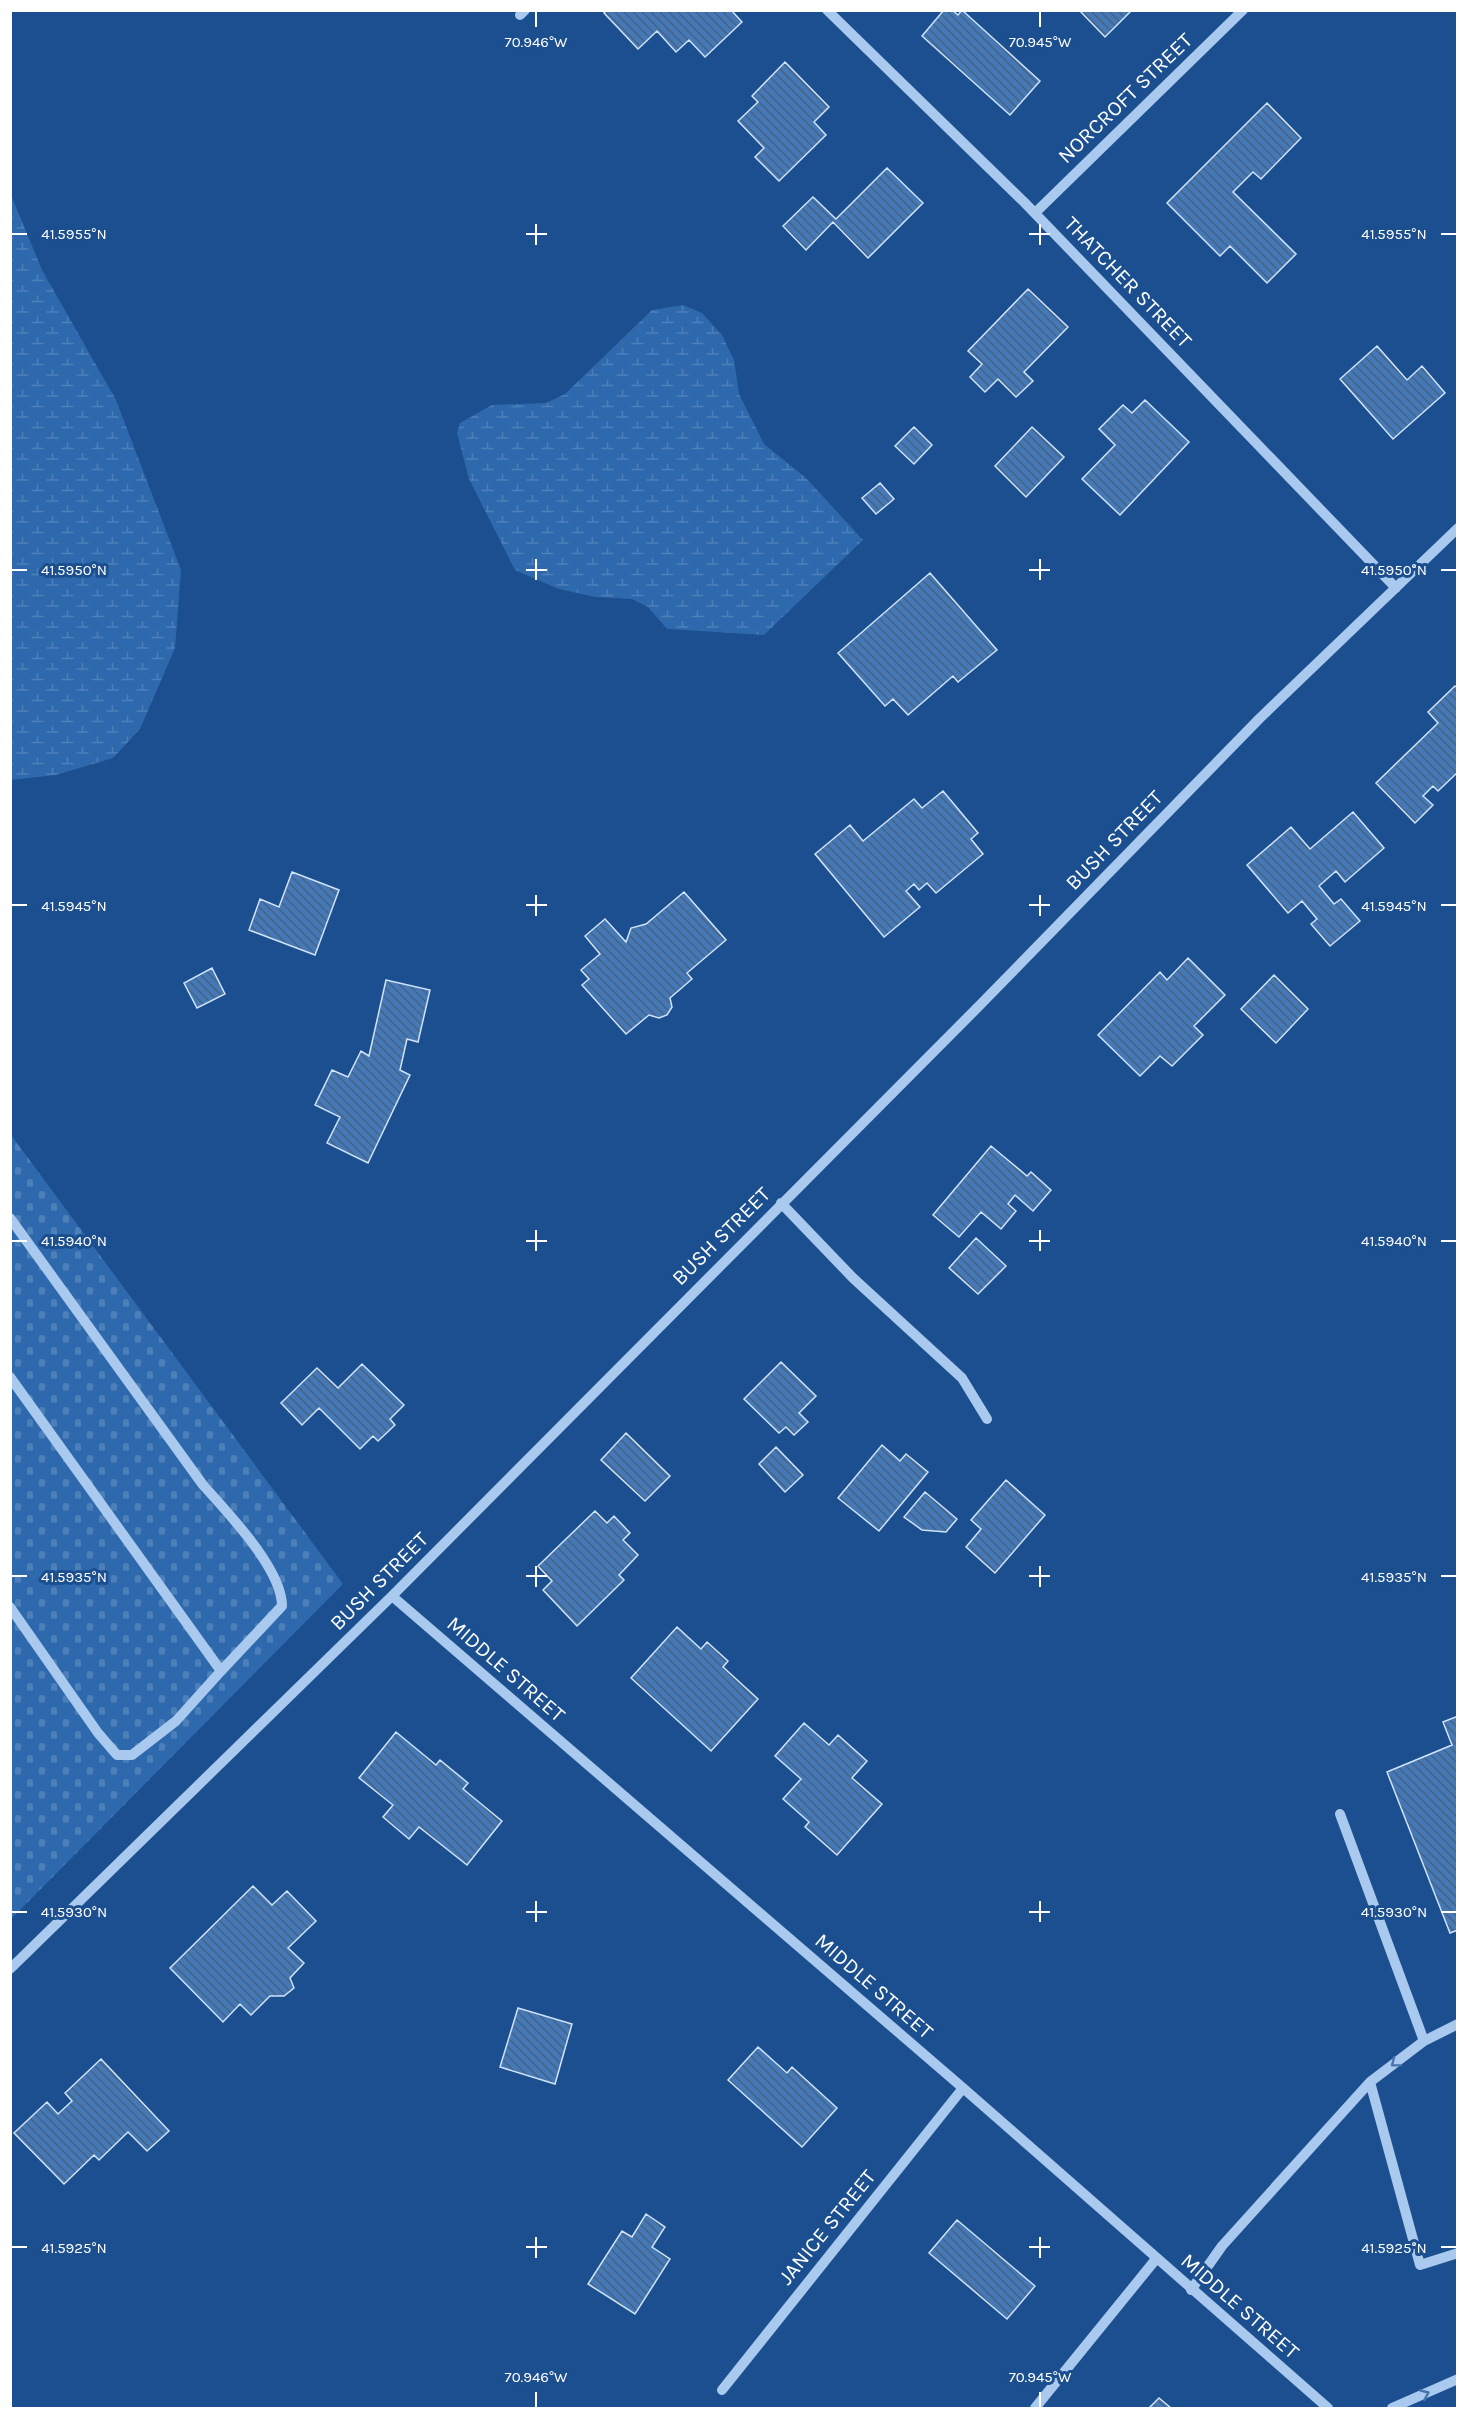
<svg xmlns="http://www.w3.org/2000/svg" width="1468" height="2419" font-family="Karla,sans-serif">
	<defs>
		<pattern id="wetland-marsh" width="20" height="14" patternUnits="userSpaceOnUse" patternTransform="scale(1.5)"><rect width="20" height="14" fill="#2e69ad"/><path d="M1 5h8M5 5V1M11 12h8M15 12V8" fill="none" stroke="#4d80b9"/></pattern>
		<pattern id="cemetery-stones" width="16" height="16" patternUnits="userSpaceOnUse" patternTransform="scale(1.5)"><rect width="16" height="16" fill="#2e69ad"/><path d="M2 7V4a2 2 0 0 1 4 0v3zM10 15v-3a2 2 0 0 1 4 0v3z" fill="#4d80b9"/></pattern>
		<pattern id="building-back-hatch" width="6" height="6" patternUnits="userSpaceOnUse" patternTransform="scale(1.5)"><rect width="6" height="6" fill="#4478b7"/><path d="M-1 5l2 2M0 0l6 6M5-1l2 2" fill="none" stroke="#486282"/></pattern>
	</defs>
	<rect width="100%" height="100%" fill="#1b4f8f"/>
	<path fill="url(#wetland-marsh)" d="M11,195L42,270L116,400L181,570L175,648L140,729L113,758L56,775L11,780Z
		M683,305L702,313L722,335L734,360L739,394L764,444L806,478L863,540L764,635L667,629L648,607L632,599L595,597L559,589L515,570L469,479L457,433L460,423L492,405L546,403L565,394L652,310Z"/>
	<path fill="url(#cemetery-stones)" d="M11,1135L343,1584L11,1919Z"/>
	<path fill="url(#building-back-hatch)" stroke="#cfe3fa" stroke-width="1.5" d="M607,10H731L742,22L705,57L689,40L676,52L657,31L638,49L604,13Z
		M944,10H952L958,15L962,10L1040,81L1010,115L922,36Z
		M1079,10H1132L1105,37Z
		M785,62L829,107L814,122L826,135L779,181L755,157L764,148L738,121L758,102L752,96Z
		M1267,103L1301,138L1261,179L1253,172L1233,192L1296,254L1267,283L1230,246L1220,256L1167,203Z
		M887,168L923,203L868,258L833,222L806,250L783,226L813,197L836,219Z
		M1028,289L1068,327L1024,372L1033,381L1016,397L998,379L985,392L970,377L982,364L968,351Z
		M1377,346L1407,380L1422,366L1445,393L1393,439L1340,379Z
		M1145,400L1189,442L1120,515L1082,479L1115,445L1099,429L1123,405L1132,413Z
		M914,427L932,445L914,464L895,446Z
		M1032,427L1064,457L1026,497L995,466Z
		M880,483L894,499L876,514L862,498Z
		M930,573L997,650L958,682L953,676L908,715L893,699L885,706L838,653Z
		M1455,686L1458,688V772L1438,791L1433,786L1423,796L1433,805L1415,823L1376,783L1438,723L1428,712Z
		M943,791L978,833L971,839L983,854L936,893L927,883L919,890L914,884L906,891L920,907L884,937L815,854L850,825L863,841L914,799L922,808Z
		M1353,812L1384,848L1345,882L1336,871L1319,886L1334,904L1341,899L1360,921L1330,946L1311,924L1317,919L1302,901L1288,913L1247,865L1291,827L1310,849Z
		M292,872L339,890L315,955L249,930L260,899L279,907Z
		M684,892L726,940L687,973L692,979L670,998L672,1007L667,1015L659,1018L649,1015L626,1034L582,985L589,979L581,970L600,954L585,936L605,919L626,942L631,928L646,924Z
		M1188,958L1225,995L1194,1026L1203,1035L1172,1066L1160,1056L1140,1076L1098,1035L1160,972L1167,980Z
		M212,968L225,994L197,1008L184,983Z
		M1274,975L1308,1009L1276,1043L1241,1009Z
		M386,980L430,990L418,1042L407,1039L400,1070L410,1075L368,1163L327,1143L340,1117L315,1105L332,1070L348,1077L361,1051L369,1056Z
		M991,1146L1027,1176L1031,1172L1051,1190L1033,1211L1015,1195L1008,1204L1016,1211L1001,1229L981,1212L959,1237L933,1215Z
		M976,1238L1006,1266L978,1294L949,1268Z
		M781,1362L816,1396L799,1413L808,1422L794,1435L786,1427L779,1433L744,1399Z
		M362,1364L404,1405L390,1419L395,1425L378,1441L373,1436L360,1449L319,1408L302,1425L281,1403L317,1368L338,1388Z
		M626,1433L670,1476L645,1501L601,1460Z
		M882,1445L900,1461L906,1454L928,1472L879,1531L838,1498Z
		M776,1447L803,1475L785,1492L759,1464Z
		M1006,1480L1045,1515L995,1573L966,1547L981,1529L971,1520Z
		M925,1492L957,1519L946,1532L922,1530L904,1517Z
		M595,1511L607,1523L614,1516L630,1533L623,1540L638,1555L619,1575L624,1580L577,1626L543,1590L552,1581L538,1566Z
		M677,1627L701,1649L707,1642L728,1661L723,1667L758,1699L711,1751L631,1678Z
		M1458,1716V1930L1450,1933L1387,1772L1452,1745L1443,1722Z
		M804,1723L829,1745L838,1735L867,1761L852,1778L882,1804L837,1855L805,1827L809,1822L783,1799L801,1779L775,1756Z
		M396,1732L436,1765L440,1760L468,1783L463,1789L502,1821L467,1865L419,1827L409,1839L383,1817L393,1805L359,1778Z
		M253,1886L272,1905L287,1891L316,1921L288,1948L304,1963L290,1978L294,1988L284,1996H270L251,2015L240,2004L223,2022L170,1968Z
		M518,2008L572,2024L555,2084L500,2067Z
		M758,2047L787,2073L792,2067L837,2108L802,2147L728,2080Z
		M101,2059L169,2131L147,2151L128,2132L99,2160L94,2155L64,2184L14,2133L47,2102L58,2114L72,2101L65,2093Z
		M646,2214L665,2227L652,2247L670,2259L635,2314L588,2284L622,2231L632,2237Z
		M957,2220L1035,2286L1007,2319L929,2253Z
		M1159,2398L1171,2408H1149Z"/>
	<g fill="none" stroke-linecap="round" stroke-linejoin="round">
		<path stroke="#a9c9ee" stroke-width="10" d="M827,10L1024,202L1396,588
			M520,15L525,10
			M1035,213L1243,10
			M781,1203L853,1278L962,1378L987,1419
			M10,1218L203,1485C228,1513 282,1569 282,1606L221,1671
			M10,1377L221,1671L176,1721L132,1755H117L98,1733L10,1607
			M392,1596L963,2088L1328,2408
			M1340,1814L1424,2041
			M10,1969L392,1596L980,1005L1260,718L1458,528
			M1370,2082L1420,2265L1458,2253
			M1191,2290L1222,2246L1370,2082L1424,2041L1458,2024
			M722,2390L963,2088
			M1035,2408L1156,2259
			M1392,2408L1458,2379"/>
	</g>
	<defs><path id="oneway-chevron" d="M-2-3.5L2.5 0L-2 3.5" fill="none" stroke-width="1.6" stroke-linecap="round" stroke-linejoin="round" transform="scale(1.5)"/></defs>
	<g stroke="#4674ac">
		<use href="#oneway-chevron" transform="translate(1395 2063) rotate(143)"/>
		<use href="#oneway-chevron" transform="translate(1425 2394) rotate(-24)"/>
	</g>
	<path fill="none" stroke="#fff" stroke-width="2" d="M536,12V27M1040,12V27M536,224V245M1040,224V245M12,234H27M526,234H547M1029,234H1050M1441,234H1456M536,559V580M1040,559V580M12,570H27M526,570H547M1029,570H1050M1441,570H1456M536,895V916M1040,895V916M12,905H27M526,905H547M1029,905H1050M1441,905H1456M536,1230V1251M1040,1230V1251M12,1241H27M526,1241H547M1029,1241H1050M1441,1241H1456M536,1566V1587M1040,1566V1587M12,1576H27M526,1576H547M1029,1576H1050M1441,1576H1456M536,1901V1922M1040,1901V1922M12,1912H27M526,1912H547M1029,1912H1050M1441,1912H1456M536,2237V2258M1040,2237V2258M12,2247H27M526,2247H547M1029,2247H1050M1441,2247H1456M536,2392V2407M1040,2392V2407"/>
	<g text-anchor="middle" stroke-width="6" stroke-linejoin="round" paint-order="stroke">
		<g font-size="21" fill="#fff" stroke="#1b4f8f">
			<text transform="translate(1125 98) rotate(-44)" y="7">NORCROFT STREET</text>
			<text transform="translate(1128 282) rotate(46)" y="7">THATCHER STREET</text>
			<text transform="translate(1114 840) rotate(-46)" y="7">BUSH STREET</text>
			<text transform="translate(721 1236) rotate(-45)" y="7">BUSH STREET</text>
			<text transform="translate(379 1581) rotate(-45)" y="7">BUSH STREET</text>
			<text transform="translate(506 1669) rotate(41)" y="7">MIDDLE STREET</text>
			<text transform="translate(874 1986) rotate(41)" y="7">MIDDLE STREET</text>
			<text transform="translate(827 2227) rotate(-51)" y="7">JANICE STREET</text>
			<text transform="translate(1240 2306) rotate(41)" y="7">MIDDLE STREET</text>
		</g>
	</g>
	<g font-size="15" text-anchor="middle" fill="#fff" stroke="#1b4f8f" stroke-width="6" stroke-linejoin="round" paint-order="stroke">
		<text x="536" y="47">70.946°W</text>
		<text x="1040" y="47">70.945°W</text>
		<text x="74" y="239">41.5955°N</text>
		<text x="1394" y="239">41.5955°N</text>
		<text x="74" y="575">41.5950°N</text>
		<text x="1394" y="575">41.5950°N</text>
		<text x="74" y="911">41.5945°N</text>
		<text x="1394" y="911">41.5945°N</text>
		<text x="74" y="1246">41.5940°N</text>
		<text x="1394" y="1246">41.5940°N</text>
		<text x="74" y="1582">41.5935°N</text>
		<text x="1394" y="1582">41.5935°N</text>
		<text x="74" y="1917">41.5930°N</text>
		<text x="1394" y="1917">41.5930°N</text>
		<text x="74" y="2253">41.5925°N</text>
		<text x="1394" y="2253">41.5925°N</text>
		<text x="536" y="2382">70.946°W</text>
		<text x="1040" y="2382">70.945°W</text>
	</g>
	<rect width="1468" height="2419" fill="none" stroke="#ffffff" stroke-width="24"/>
</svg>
